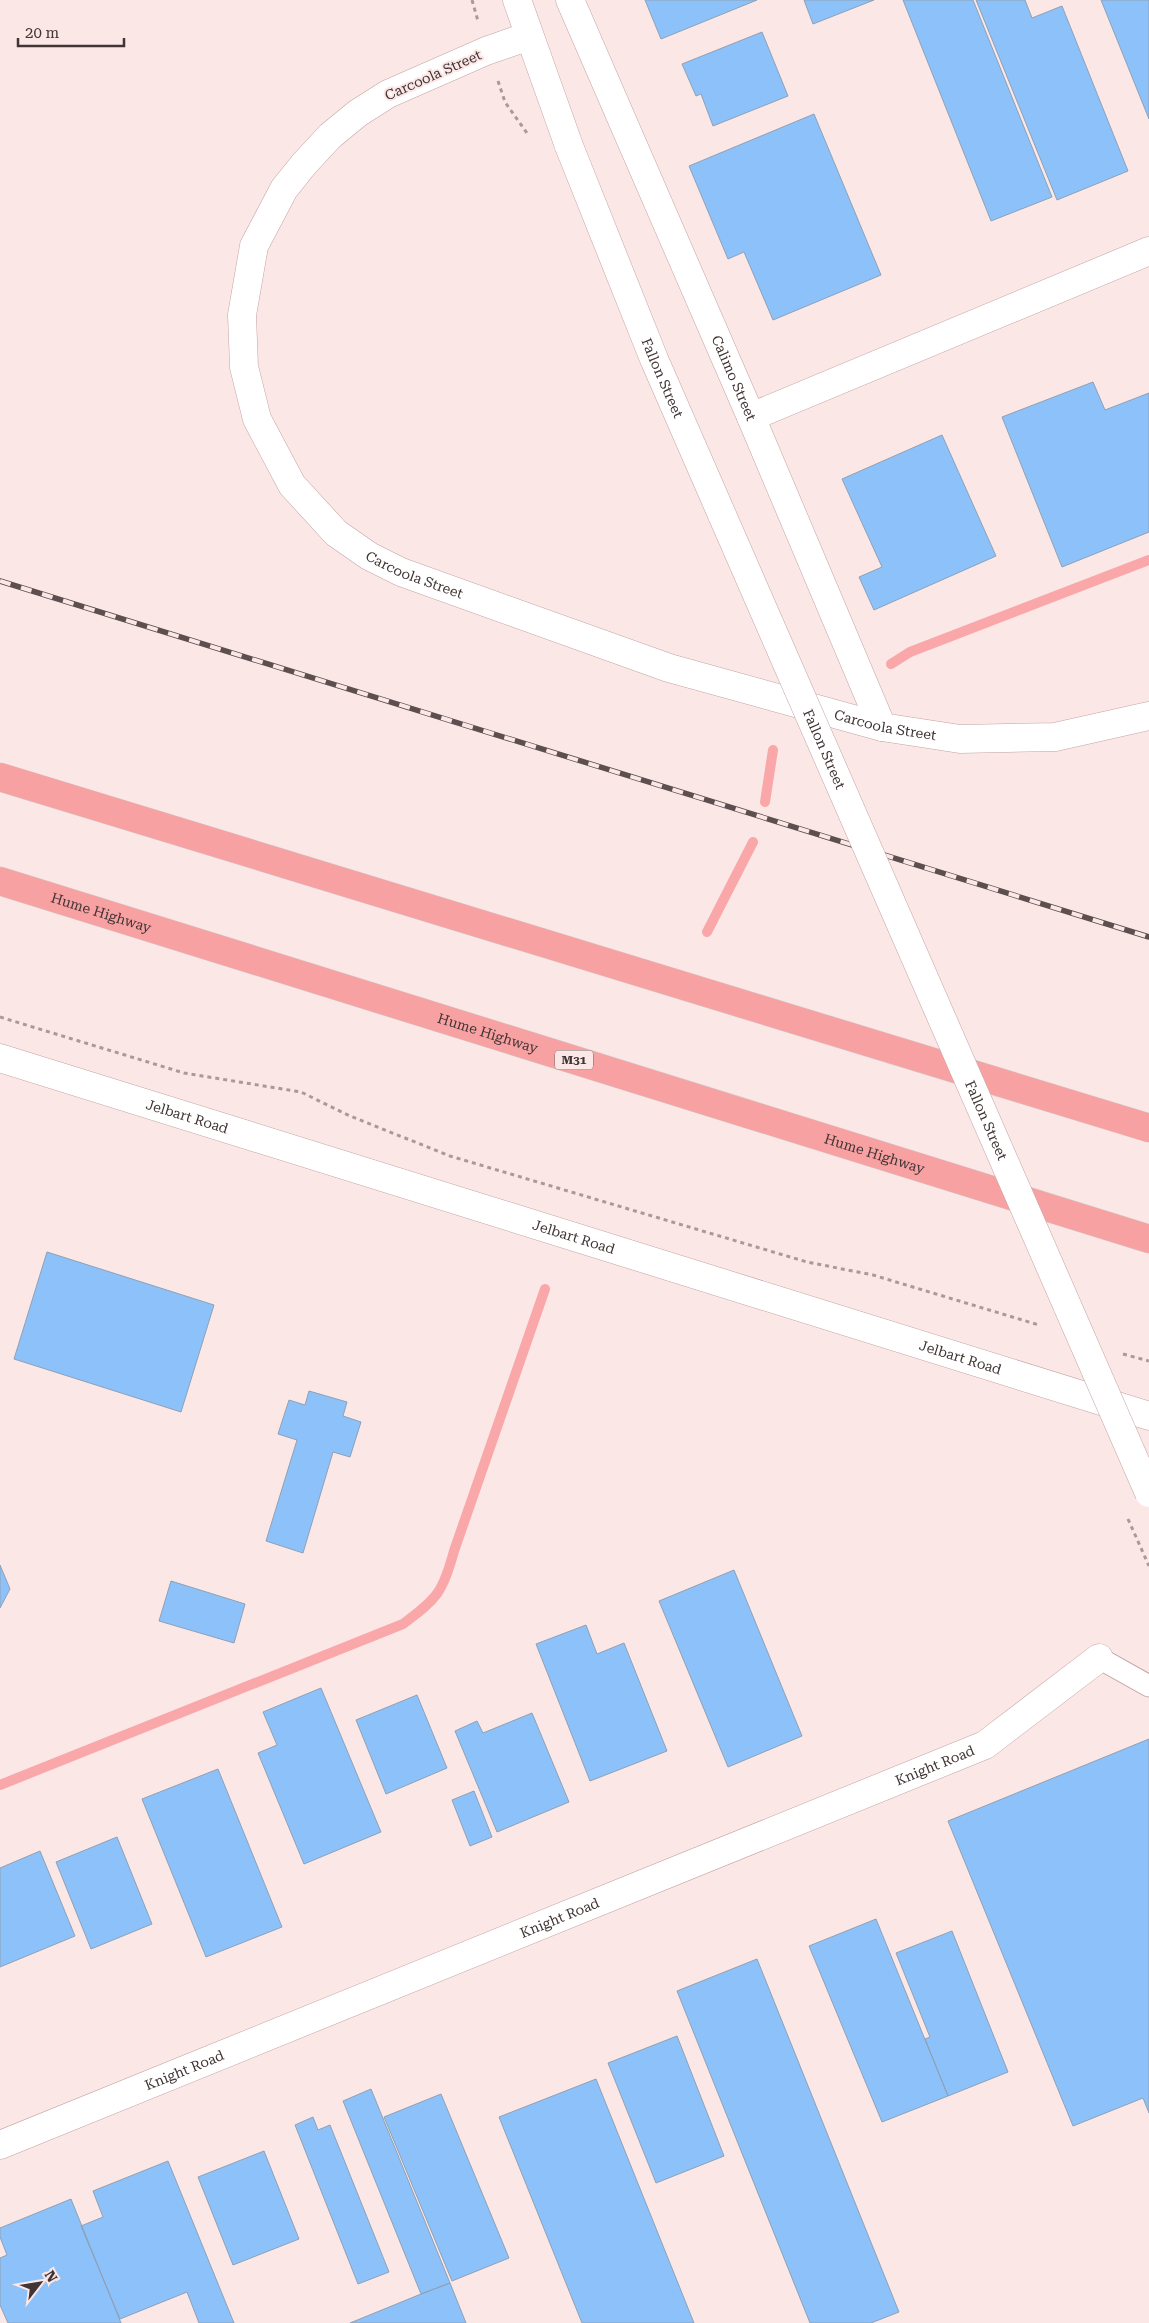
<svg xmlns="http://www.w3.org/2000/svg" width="1149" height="2323" font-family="'Roboto Serif',serif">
	<rect width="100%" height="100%" fill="#fce7e7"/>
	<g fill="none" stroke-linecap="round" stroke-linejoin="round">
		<path stroke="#f9a7a8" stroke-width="10" d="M891,664L910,652L1149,560
			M765,802L773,750
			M707,932L753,842
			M0,1785L403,1624C437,1599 443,1592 454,1551L545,1289"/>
	</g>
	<path fill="#8dc1f9" stroke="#8da1b6" d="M645,0H757L661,39Z
		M804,0H874L813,24Z
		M903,0H973L1052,197L991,221Z
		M976,0H1025L1032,18L1062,6L1128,171L1057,200Z
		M1101,0H1149V119Z
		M762,32L788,96L713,126L701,94L696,96L682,64Z
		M814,114L881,275L773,320L744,252L728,259L689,166Z
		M1093,382L1105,410L1149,393V532L1062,567L1002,417Z
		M942,435L996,556L874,610L859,577L882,567L842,479Z
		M47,1252L214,1305L181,1412L14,1359Z
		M309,1391L347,1402L343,1416L361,1422L350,1457L333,1452L303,1553L266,1541L297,1440L278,1434L289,1400L305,1405Z
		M0,1565L10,1589L0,1608Z
		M734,1570L802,1736L728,1767L659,1601Z
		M171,1581L245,1604L234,1643L159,1621Z
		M586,1625L597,1654L624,1643L667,1751L590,1781L536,1644Z
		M321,1688L381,1832L304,1864L258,1753L277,1745L263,1712Z
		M417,1695L447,1768L386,1794L356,1720Z
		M532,1713L569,1802L497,1832L455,1731L477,1721L483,1733Z
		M1149,1739V2113L1143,2098L1073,2126L948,1821Z
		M218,1769L282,1927L206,1957L142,1799Z
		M474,1791L492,1837L470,1846L452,1800Z
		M117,1837L152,1924L91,1949L56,1862Z
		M40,1851L75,1936L0,1967V1868Z
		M876,1919L948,2096L882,2122L809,1946Z
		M952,1931L1008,2072L948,2096L925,2039L930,2037L896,1953Z
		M757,1959L899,2312L871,2323H810L677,1991Z
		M677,2036L724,2156L656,2183L608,2063Z
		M596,2079L694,2323H582L499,2117Z
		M371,2089L450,2283L421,2294L343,2101Z
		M441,2094L509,2258L452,2281L384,2117Z
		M313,2117L318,2130L330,2125L389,2272L358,2284L295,2125Z
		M264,2151L299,2239L233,2265L198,2177Z
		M168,2161L234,2323H199L187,2292L120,2319L81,2226L103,2217L93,2191Z
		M71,2199L121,2323H8L0,2305V2258L7,2255L0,2237V2228Z
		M450,2283L466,2323H350L421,2294Z"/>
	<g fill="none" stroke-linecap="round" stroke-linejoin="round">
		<defs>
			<path id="lane" d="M1099,1658L1149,1686"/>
			<g id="street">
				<path id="s1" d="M0,2145L985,1745L1099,1658"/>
			</g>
			<g id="secondary">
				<path d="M517,0L569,146"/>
				<path id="s2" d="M570,0L751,417L882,727"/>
				<path id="s3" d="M529,36L486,51L388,94L358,113L330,136L304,164L284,189L254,246L242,315L244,367L257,419L292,485L336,533L369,556L401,572L669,668L882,727L960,739L1055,737L1149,716"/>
				<path d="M751,417L1149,251"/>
				<path id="s4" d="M0,1058L1149,1416"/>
			</g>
			<g id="highway">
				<path d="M0,777L1149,1128"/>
				<path id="s5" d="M0,881L1149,1239"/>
			</g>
		</defs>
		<use href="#lane" stroke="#c4a3a3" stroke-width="23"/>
		<use href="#street" stroke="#c4a3a3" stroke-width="29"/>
		<use href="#secondary" stroke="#c4a3a3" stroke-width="29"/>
		<use href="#highway" stroke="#d1cece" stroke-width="29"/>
		<path stroke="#ab9999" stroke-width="3" stroke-dasharray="4 4" stroke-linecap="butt" d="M472,0L478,21
			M498,81L505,102L529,136
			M0,1017L184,1073L301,1092L350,1116L450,1156L807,1262L873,1275L1039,1325
			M1123,1354L1149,1361
			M1128,1519L1149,1566"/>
		<use href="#lane" stroke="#fff" stroke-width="21"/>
		<use href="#street" stroke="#fff" stroke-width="28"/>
		<use href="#secondary" stroke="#fff" stroke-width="28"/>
		<use href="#highway" stroke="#f8a1a2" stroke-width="28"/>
		<defs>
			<path id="rail" d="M0,581L1149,937"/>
		</defs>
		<use href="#rail" stroke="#5d4f4f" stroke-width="5.5"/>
		<use href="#rail" stroke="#fce7e7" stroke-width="4" stroke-dasharray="11" stroke-linecap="butt"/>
		<defs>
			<g id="secondary-bridge">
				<path id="s6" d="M569,146L654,359L1149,1493"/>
			</g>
		</defs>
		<use href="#secondary-bridge" stroke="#c4a3a3" stroke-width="29" stroke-linecap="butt"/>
		<use href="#secondary-bridge" stroke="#fff" stroke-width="28"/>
	</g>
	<g text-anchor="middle" stroke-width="4" stroke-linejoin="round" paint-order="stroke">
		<rect fill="#fce7e7" stroke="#796a6a" stroke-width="1" x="555" y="1050.5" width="38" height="19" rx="4"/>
		<g font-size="12" font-weight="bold" fill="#413434">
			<text x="574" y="1064">M31</text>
		</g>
		<g font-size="14" fill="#413434" stroke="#fce7e7">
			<text transform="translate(433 75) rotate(-24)" y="5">Carcoola Street</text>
			<text dy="5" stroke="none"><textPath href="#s2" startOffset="412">Calimo Street</textPath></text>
			<text dy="5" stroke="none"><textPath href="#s6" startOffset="250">Fallon Street</textPath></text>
			<text dy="5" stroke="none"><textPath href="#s3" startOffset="764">Carcoola Street</textPath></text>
			<text dy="5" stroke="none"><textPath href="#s3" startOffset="1259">Carcoola Street</textPath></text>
			<text dy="5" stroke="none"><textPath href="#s6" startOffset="655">Fallon Street</textPath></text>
			<text dy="5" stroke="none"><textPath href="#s5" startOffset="106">Hume Highway</textPath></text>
			<text dy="5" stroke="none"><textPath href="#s5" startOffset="511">Hume Highway</textPath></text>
			<text dy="5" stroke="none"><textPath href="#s4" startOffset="196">Jelbart Road</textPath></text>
			<text dy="5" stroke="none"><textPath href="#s6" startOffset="1060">Fallon Street</textPath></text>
			<text dy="5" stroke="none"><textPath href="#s5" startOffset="916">Hume Highway</textPath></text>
			<text dy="5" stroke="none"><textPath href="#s4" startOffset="601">Jelbart Road</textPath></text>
			<text dy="5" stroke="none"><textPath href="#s4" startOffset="1006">Jelbart Road</textPath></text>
			<text dy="5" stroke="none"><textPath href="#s1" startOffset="1009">Knight Road</textPath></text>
			<text dy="5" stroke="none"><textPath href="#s1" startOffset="604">Knight Road</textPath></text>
			<text dy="5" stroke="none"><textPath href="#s1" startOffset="199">Knight Road</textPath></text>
		</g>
	</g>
	<g transform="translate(40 2283) rotate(59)" stroke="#fce7e7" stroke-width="4" paint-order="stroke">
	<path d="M0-4L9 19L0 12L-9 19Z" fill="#413434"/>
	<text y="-8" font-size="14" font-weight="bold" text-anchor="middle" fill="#413434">N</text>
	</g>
	<path d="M18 38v8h106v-8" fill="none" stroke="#413434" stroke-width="2.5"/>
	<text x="25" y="38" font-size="15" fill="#413434" stroke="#fce7e7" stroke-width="4" paint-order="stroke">20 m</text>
</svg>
